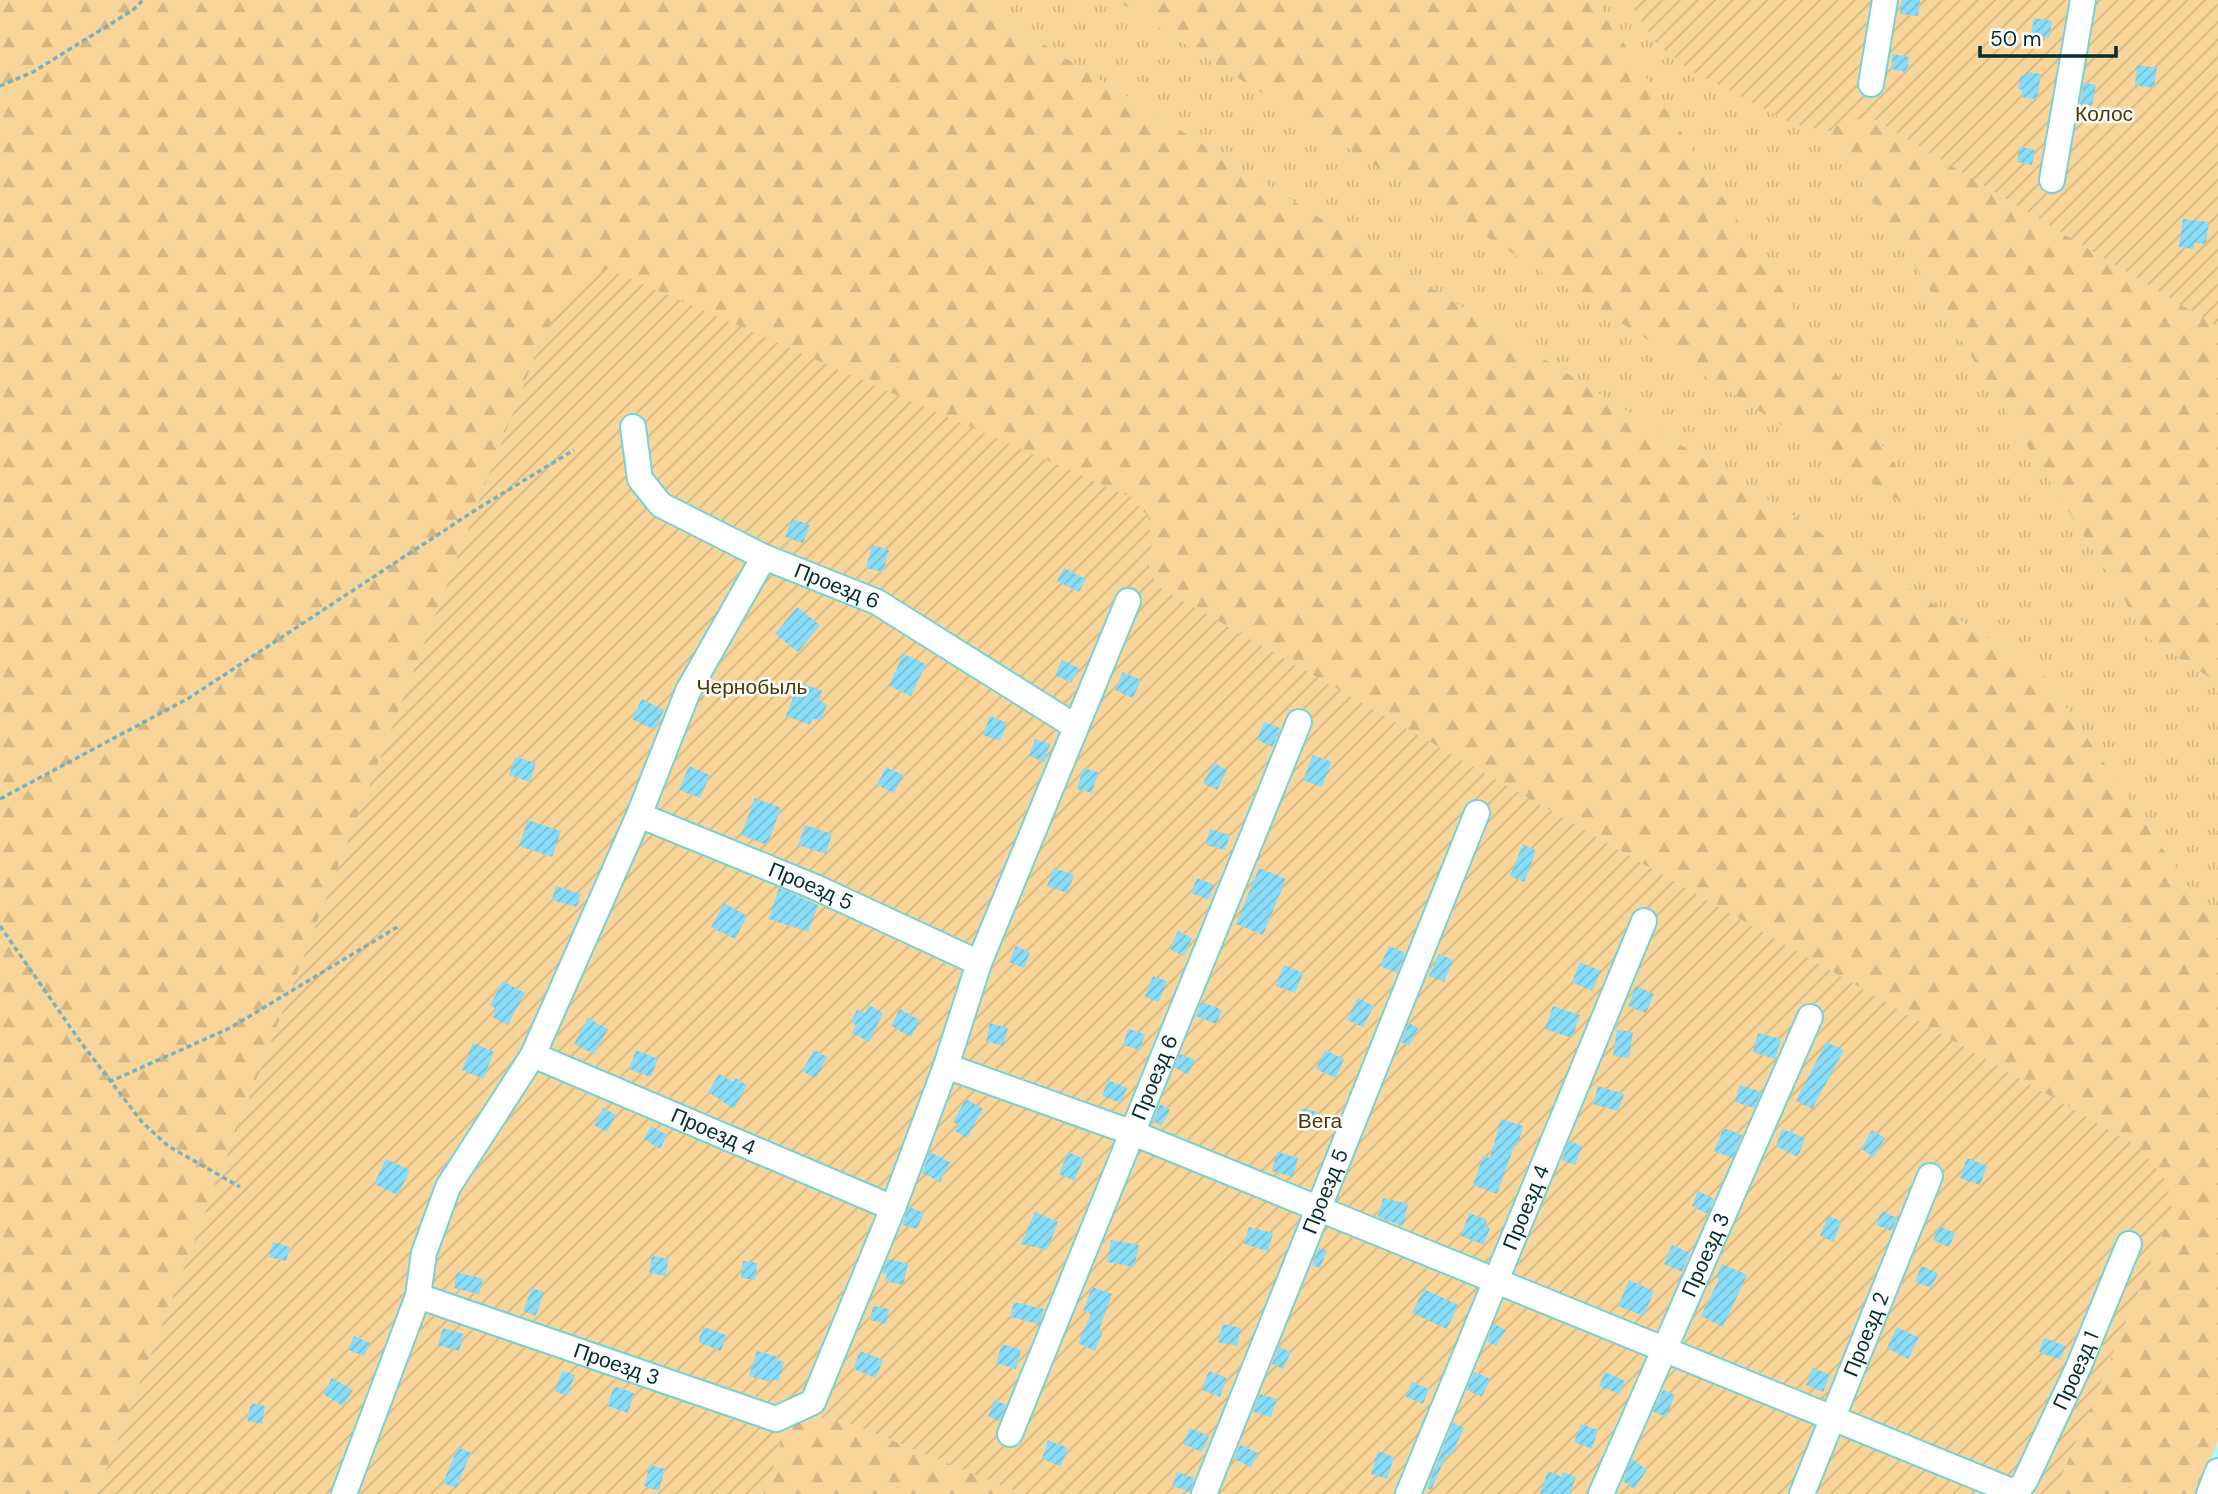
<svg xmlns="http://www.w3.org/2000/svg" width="2218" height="1494" font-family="'DM Sans',sans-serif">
	<defs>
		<pattern id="grass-tufts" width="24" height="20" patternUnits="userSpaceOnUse" patternTransform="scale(1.75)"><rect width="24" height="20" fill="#f9d599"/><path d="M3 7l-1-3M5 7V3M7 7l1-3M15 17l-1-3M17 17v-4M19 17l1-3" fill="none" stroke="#d4b784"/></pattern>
		<pattern id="forest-firs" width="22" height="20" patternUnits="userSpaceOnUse" patternTransform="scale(1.75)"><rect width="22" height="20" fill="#f9d599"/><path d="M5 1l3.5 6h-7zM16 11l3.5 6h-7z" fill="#d4b784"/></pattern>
		<pattern id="garden-furrows" width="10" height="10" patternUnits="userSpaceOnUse" patternTransform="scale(1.75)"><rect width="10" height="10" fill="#f9d599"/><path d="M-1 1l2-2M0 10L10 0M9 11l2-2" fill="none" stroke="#d4b784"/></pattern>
		<pattern id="building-hatch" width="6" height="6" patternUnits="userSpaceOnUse" patternTransform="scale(1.75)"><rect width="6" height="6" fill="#89ddf8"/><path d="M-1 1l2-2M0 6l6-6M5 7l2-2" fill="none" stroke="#75bed5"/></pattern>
	</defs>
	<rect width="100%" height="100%" fill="#aff7fc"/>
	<path fill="url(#grass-tufts)" d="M973,0H1116L1928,518L1596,0H1628L1656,43L1793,124L1830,131L2148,638L2218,683V930L2042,672Z"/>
	<path fill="url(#forest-firs)" d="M0,0H973L2042,672L2218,930V1441L2196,1494H2054L2172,1211L2139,1147L1157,586L1149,566L1152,544L538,348L97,1494H0Z
		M1116,0H1596L1930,520Z
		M1856,118L1876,120L2218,327V683L2148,638L1830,131L1840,122Z
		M804,1417L829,1418L852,1424L1023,1494H765L784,1433Z"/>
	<path fill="url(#garden-furrows)" d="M1628,0H2218V327L1876,120C1857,118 1845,118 1830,131L1793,124L1690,70L1656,43Z
		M608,269L1131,497L1148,516L1152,544L1149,566L1157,586L2139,1147L2167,1182L2172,1211L2054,1494H1023L852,1424L829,1418L805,1417L784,1433L765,1494H97L538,348C561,305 562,290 608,269Z"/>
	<path fill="url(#building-hatch)" d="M1902,0H1920L1918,16L1900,14Z
		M2034,18L2052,21L2049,38L2031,34Z
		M1893,54L1909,57L1907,72L1891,69Z
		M2137,65L2157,68L2154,88L2135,85Z
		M2026,72L2041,74L2037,99L2021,97L2022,90L2018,89L2021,75L2025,76Z
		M2084,83L2096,85L2092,106L2080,104Z
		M2020,147L2035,150L2032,165L2017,162Z
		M2183,219L2209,222L2206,244L2194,243V249L2179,247Z
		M792,519L810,525L803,543L785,537Z
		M872,545L889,550L883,572L866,568Z
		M1064,568L1086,579L1079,592L1057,581Z
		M797,607L820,625L798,652L775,634Z
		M903,654L926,664L911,696L889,686Z
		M1062,660L1079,668L1071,683L1055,675Z
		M1123,672L1141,680L1133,698L1115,690Z
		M799,682L822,691L819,701L827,704L821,720L813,719L809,725L786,716Z
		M642,699L664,710L654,730L632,719Z
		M990,716L1007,723L1000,741L983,735Z
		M1264,722L1280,728L1273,747L1257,740Z
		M1035,739L1050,744L1044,762L1029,756Z
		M1313,755L1332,762L1322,787L1303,780Z
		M515,757L536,763L530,782L509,775Z
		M1214,763L1227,770L1217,790L1203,783Z
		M689,766L710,775L700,798L679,790Z
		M886,767L903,775L894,793L877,785Z
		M1083,768L1098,772L1092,793L1077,789Z
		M755,798L781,808L767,845L741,835Z
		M528,820L561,831L552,857L519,846Z
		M805,825L832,834L826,854L798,845Z
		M1210,829L1230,835L1225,850L1206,845Z
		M1523,844L1536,851L1524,882L1510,876Z
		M1054,868L1074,875L1067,893L1047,886Z
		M1259,868L1286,879L1263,935L1236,924Z
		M1197,878L1214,885L1208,900L1191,893Z
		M556,886L581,894L577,907L552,900Z
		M779,888L818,905L808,932L769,919Z
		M724,903L747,916L735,939L711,927Z
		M1178,931L1192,938L1184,956L1170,949Z
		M1016,946L1030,952L1024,968L1009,962Z
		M1389,946L1405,953L1397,973L1380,966Z
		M1439,954L1453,960L1444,982L1429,976Z
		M1580,962L1601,971L1592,991L1572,982Z
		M1284,965L1303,973L1295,993L1276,986Z
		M1153,976L1167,981L1159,1002L1145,997Z
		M503,981L525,993L508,1025L492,1017L496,1009L490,1005Z
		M1636,986L1654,994L1646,1013L1628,1006Z
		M1358,998L1374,1006L1363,1027L1347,1020Z
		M1202,1002L1222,1010L1216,1024L1196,1016Z
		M869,1005L883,1013L869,1042L852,1033L856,1025L851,1022L857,1010L865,1013Z
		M1553,1006L1580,1015L1572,1038L1545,1029Z
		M900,1009L920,1020L911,1037L891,1026Z
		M588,1018L608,1029L594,1054L574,1044Z
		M990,1023L1008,1028L1003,1046L986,1041Z
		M1409,1023L1418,1028L1409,1046L1401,1042Z
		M1128,1029L1145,1034L1140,1050L1123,1045Z
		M1617,1030L1633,1032L1629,1058L1613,1056Z
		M1758,1033L1781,1039L1775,1059L1753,1052Z
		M1826,1042L1844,1050L1812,1109L1796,1101Z
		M473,1043L494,1052L483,1079L462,1070Z
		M636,1050L658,1059L651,1077L629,1069Z
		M814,1050L827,1057L816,1078L802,1071Z
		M1325,1050L1344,1059L1336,1078L1316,1069Z
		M1180,1054L1195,1060L1188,1074L1175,1068Z
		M719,1074L733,1082L735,1078L747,1085L734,1109L708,1092Z
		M1108,1080L1127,1088L1121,1103L1102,1096Z
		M1740,1085L1761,1092L1754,1108L1735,1102Z
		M1598,1086L1624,1094L1618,1111L1593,1104Z
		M966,1099L983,1109L967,1138L955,1131L958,1125L953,1122Z
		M1160,1104L1170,1110L1161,1126L1153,1121Z
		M603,1108L616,1115L607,1132L594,1125Z
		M1302,1108L1317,1112L1311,1131L1296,1127Z
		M1501,1119L1523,1126L1518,1144H1515L1497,1194L1473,1185L1483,1156L1490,1158Z
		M651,1126L667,1135L660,1149L644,1139Z
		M1724,1128L1742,1135L1732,1158L1714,1151Z
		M1782,1129L1805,1138L1798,1157L1776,1146Z
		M1872,1130L1885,1138L1874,1157L1861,1149Z
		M1569,1141L1582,1146L1575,1165L1562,1160Z
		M930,1152L950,1162L940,1182L922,1173Z
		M1068,1152L1084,1159L1074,1181L1059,1174Z
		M1277,1152L1298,1158L1293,1177L1272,1171Z
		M1967,1158L1987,1166L1980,1185L1960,1178Z
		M386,1159L410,1170L398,1195L374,1184Z
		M1698,1191L1714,1199L1708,1214L1692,1206Z
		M1383,1198L1408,1204L1403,1226L1378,1217Z
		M909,1207L924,1213L917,1229L902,1225Z
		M1882,1211L1897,1218L1892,1231L1876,1225Z
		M1035,1212L1058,1222L1047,1250L1021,1244Z
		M1469,1213L1487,1220L1485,1226L1490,1228L1484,1245L1461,1236Z
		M1828,1216L1841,1221L1834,1242L1820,1236Z
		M1939,1226L1955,1233L1949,1247L1933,1240Z
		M1249,1227L1273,1233L1268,1251L1244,1244Z
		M1111,1240L1139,1245L1134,1267L1107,1262Z
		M273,1242L290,1247L286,1261L269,1257Z
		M1672,1245L1690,1253L1682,1272L1664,1264Z
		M1319,1248L1327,1251L1320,1268L1312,1265Z
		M652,1256L668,1259L666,1276L649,1273Z
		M888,1259L908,1264L903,1285L885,1281L887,1274L882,1273Z
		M743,1261L757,1263L755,1280L741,1278Z
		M1722,1264L1747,1275L1723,1327L1701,1316L1719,1279L1716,1278Z
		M1921,1266L1938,1273L1932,1288L1915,1282Z
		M457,1272L483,1279L479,1294L454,1288Z
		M1629,1280L1654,1291L1644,1316L1618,1306Z
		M1092,1287L1112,1294L1099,1330L1103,1331L1095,1351L1078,1343L1091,1314L1083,1311Z
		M532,1288L544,1292L536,1316L523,1311Z
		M1424,1289L1458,1305L1447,1329L1412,1313Z
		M1014,1302L1044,1309L1039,1324L1010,1317Z
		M873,1306L889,1309L886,1324L870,1320Z
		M1223,1324L1241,1328L1237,1346L1218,1342Z
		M1494,1324L1506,1330L1496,1346L1487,1341Z
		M704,1327L726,1335L721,1351L698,1342Z
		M1897,1327L1919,1338L1908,1359L1887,1348Z
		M443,1328L464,1334L459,1351L438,1345Z
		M354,1336L370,1343L364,1356L348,1350Z
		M2044,1338L2066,1346L2060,1360L2039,1352Z
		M1002,1344L1021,1350L1016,1369L996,1363Z
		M1279,1347L1291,1352L1283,1369L1272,1364Z
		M757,1351L778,1357L777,1360L784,1362L779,1381L771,1379L770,1382L749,1376Z
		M860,1351L883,1360L876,1378L853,1369Z
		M1813,1368L1830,1375L1823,1392L1806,1385Z
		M562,1371L575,1375L567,1396L555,1391Z
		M1209,1371L1227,1378L1220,1397L1202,1390Z
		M1474,1372L1490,1379L1482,1397L1467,1390Z
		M1605,1372L1625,1381L1619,1394L1599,1386Z
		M332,1378L353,1390L343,1406L323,1394Z
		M1412,1382L1429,1389L1423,1404L1406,1397Z
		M614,1386L634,1393L628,1413L607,1406Z
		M1663,1390L1675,1395L1666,1417L1653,1412Z
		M1260,1394L1277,1399L1271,1417L1253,1412Z
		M995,1400L1006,1405L999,1421L988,1416Z
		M251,1403L265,1406L262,1424L247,1421Z
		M1453,1423L1464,1428L1451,1456L1447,1454L1431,1490L1427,1488Z
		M1581,1424L1598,1430L1592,1449L1574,1442Z
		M1190,1428L1209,1436L1202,1452L1183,1444Z
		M1048,1440L1068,1448L1061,1466L1042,1459Z
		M1240,1445L1258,1453L1251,1467L1234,1459Z
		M458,1447L471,1453L456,1488L443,1483Z
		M1378,1451L1394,1457L1387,1479L1371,1474Z
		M1632,1459L1647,1470L1634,1489L1623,1481Z
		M650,1465L665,1469L659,1491L644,1486Z
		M1548,1471L1562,1477L1563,1472L1576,1477L1570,1494H1540Z
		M1177,1472L1194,1478L1190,1492L1172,1486Z"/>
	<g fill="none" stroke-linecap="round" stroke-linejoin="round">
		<defs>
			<g id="minor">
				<path d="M1871,84L1885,0"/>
				<path d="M2052,180L2083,0"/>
				<path id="s1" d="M633,427L640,479L661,505L764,557L877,602L1076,727"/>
				<path id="s2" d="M639,815L815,887L979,963"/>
				<path id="s3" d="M533,1055L893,1208"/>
				<path d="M946,1066L1133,1133L2019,1494"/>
				<path id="s4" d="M418,1296L776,1419L813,1402L893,1208L946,1066L979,963L1128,601"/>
				<path id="s5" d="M1010,1434L1299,722"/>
				<path d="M344,1494L418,1296L424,1253L448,1187L533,1055L639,815L688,691L764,557"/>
				<path id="s6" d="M1204,1494L1477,813"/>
				<path id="s7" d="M1408,1494L1644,921"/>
				<path id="s8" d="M1601,1494L1810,1017"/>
				<path id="s9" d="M1802,1494L1930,1176"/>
				<path id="s10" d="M2015,1494L2025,1481L2078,1368L2129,1244"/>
				<path d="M2209,1494L2218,1471"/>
			</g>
		</defs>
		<use href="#minor" stroke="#74d3d8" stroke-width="28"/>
		<path stroke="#75b4b8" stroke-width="3.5" stroke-dasharray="5 3.5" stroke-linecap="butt" d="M0,86L33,72L133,10L143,0
			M0,799L189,698L477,509L574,450
			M0,926L82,1044L142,1122L168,1146L240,1187
			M109,1082L230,1028L399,926"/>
		<use href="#minor" stroke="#fff" stroke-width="24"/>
	</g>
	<g text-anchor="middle" stroke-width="5" stroke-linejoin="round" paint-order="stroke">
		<g font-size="21" fill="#503700" stroke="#fff">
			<text x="2104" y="121">Колос</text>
			<text x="752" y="694">Чернобыль</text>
			<text x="1320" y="1128">Вега</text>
		</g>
		<g font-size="21" fill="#022e30" stroke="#fff">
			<text dy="7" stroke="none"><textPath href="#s1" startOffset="280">Проезд 6</textPath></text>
			<text dy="7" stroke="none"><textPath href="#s2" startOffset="186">Проезд 5</textPath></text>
			<text dy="7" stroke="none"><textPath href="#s5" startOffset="385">Проезд 6</textPath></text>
			<text dy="7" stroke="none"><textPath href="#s3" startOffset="196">Проезд 4</textPath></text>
			<text dy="7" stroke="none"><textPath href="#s6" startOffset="326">Проезд 5</textPath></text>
			<text dy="7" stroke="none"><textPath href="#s7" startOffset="310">Проезд 4</textPath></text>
			<text dy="7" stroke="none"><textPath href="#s8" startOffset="261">Проезд 3</textPath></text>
			<text dy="7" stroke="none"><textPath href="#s9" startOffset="172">Проезд 2</textPath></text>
			<text dy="7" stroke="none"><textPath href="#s4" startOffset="210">Проезд 3</textPath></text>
			<text dy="7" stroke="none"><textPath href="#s10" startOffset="138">Проезд 1</textPath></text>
		</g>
	</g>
	<path d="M1980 46v10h136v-10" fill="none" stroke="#022e30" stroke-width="3.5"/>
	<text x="1990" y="46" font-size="21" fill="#022e30" stroke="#ffffff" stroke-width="5" paint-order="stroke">50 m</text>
</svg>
